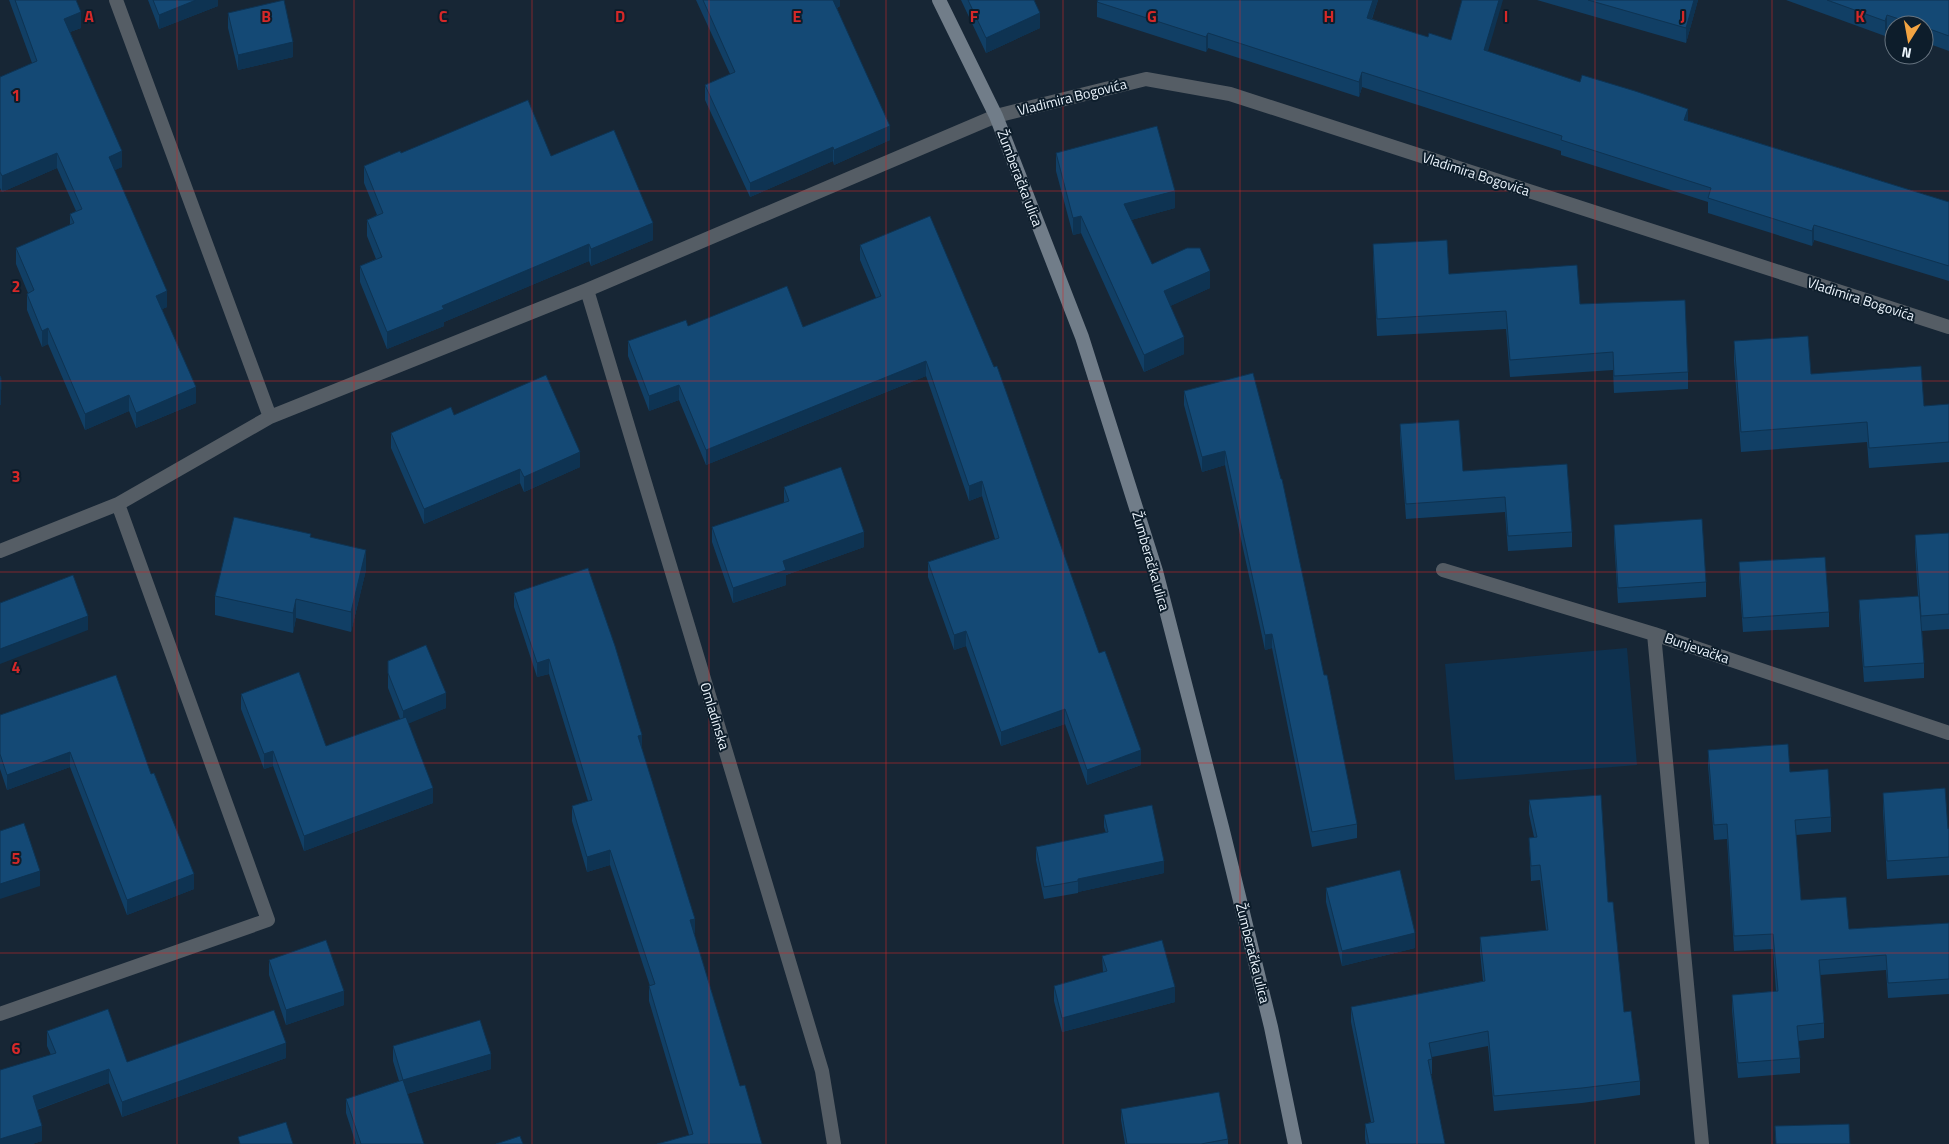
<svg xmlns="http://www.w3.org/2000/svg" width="1949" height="1144" font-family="'Titillium Web',sans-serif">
	<rect width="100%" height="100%" fill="#172635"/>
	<path fill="#0e314f" d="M1627,648L1637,765L1455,780L1445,664Z"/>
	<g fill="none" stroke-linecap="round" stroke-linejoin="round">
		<path stroke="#555d65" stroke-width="14" d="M116,0L270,417
			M587,290L822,1071L834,1144
			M0,551L118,504L270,417L587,290L996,116L1146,79L1230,94L1949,327
			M1443,570L1654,634L1949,733
			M1654,634L1702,1144
			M0,1014L268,920L118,504"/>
		<path stroke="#717d89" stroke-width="14" d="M939,0L996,116L1082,337L1156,571L1222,827L1271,1027L1295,1144"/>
	</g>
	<path fill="#113f65" d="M9,0H76L81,28L70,32L122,167L114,170L167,307L162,309L196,403L136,428L129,411L85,430L48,344L42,347L27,310V294L28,293L16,264V248L70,225V214L76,211L57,168L2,192L0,188V77L32,63Z
		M148,0H218V6L159,29Z
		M696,0H840V6L837,8L890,140L834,165L833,161L750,197L705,100V85L730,74Z
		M961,0H1034L1040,28L986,53Z
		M1314,0H1378L1372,19L1428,37L1488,52L1688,121L1949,202V281L1814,240L1812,246L1708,213V202L1561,155V151L1362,87L1359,97L1208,48L1206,52L1097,17V2Z
		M1537,0H1698L1686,43Z
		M1786,0H1949V51L1924,42V25H1894V32L1887,29L1885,36Z
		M228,13L293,57L238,70L228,28Z
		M401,153L551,156L653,240L591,266L589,261L444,322V326L387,349L360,282V266L376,259L367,236V220L377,215L364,183V166Z
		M1056,153L1175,208L1131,220L1152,264L1210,288L1170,306L1184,354L1144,372L1081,233L1073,235L1056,171Z
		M1373,244L1449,274L1580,304L1688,372V389L1614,393L1613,370L1510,377L1506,329L1377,336L1373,261Z
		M860,245L1099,653L1141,765L1087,785L1065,724L1001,746L966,646L954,650L928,577V562L995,539L982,496L969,501L926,376L706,465L679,400L649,411L628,356V341L803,327L876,298L860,260Z
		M1734,341L1811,374L1924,406L1949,404V462L1869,468L1867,442L1741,452L1734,361Z
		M1253,373L1324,675L1357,824V838L1312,847L1272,648L1265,650L1225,465L1202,472L1184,405V391Z
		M454,415L580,467L524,492L520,483L424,524L391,448V433Z
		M1400,424L1463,471L1572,532V547L1508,551L1505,512L1406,519L1400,438Z
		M784,487L864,547L786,575V585L733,603L712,542V527L784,503Z
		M1614,525L1706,582V597L1618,603L1614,540Z
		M1949,533V629L1922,631L1924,663V678L1864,682L1859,615V600L1918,596L1915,550V535Z
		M311,537L366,570L351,632L296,618L293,633L215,615V596Z
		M1739,562L1829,612V627L1743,632L1739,577Z
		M514,593L642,750L694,934L740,1086L762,1144L689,1135L649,1001V986H650L610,865L587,872L572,821V806L588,801L549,674L537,677L514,607Z
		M388,661L446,708L408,723L433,803L304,851L273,766L264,769L241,709V694L326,746L400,719L388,688Z
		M0,715L151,774L194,889L127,915L70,767L7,790L0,769Z
		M1708,750L1790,772L1831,817V832L1796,835L1801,900L1849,929L1949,923V994L1888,998L1886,970L1820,975L1824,1023V1038L1798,1041L1800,1058V1073L1738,1078L1732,1010V995L1776,991L1773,949L1734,951L1727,839L1714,840L1708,765Z
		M1883,793L1949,828V875L1887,879L1883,811Z
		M1529,800L1608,902L1624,1012L1640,1081V1095L1582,1103L1494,1111L1488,1046L1432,1057V1074H1431L1445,1144H1366L1365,1139V1124L1371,1122L1351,1022V1007L1483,981L1480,952V937L1546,930L1540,880L1531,881L1529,838L1534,837L1529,814Z
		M1104,815L1164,873L1078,892V893L1044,899L1036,860V847L1106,833L1104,827Z
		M1326,888L1415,948L1342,966L1326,902Z
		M1102,956L1175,1002L1062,1032L1054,1001V986L1103,972Z
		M269,960L344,1005L286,1025L269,975Z
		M47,1031L127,1062L286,1058L122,1117L109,1083L37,1110L42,1141L32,1144H0L51,1055L47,1046Z
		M393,1046L491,1069L407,1094L424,1144H356L346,1113V1099L399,1081L393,1061Z
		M1121,1109L1228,1139V1144H1125L1121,1120Z"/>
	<path fill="#0e3352" d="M196,0H218V6L159,29V15Z
		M831,0H840V6L831,10Z
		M1373,0H1378L1367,32V18Z
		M1499,0H1503L1484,65V50Z
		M1694,0H1698L1686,43V28Z
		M81,12V28L64,34V19Z
		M1040,13V28L986,53V38Z
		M1887,15V29L1885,36V21Z
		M1208,33V48L1206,52V37Z
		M293,42V57L238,70V55Z
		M1362,72V87L1359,97V82Z
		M1688,109V124L1684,120Z
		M890,126V140L834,165V150Z
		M833,147V161L750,197V183Z
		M122,151V167L109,173V157Z
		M57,153V168L2,192V176Z
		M1175,191V208L1124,222V204Z
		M1081,216V233L1073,235V218Z
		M653,223V240L591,266V249Z
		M1814,225V240L1812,246V231Z
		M589,244V261L444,322V326L387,349V332L442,306Z
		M1210,271V288L1164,309V291Z
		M167,291V307L156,312V296Z
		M48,328V344L42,347V331Z
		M1184,337V354L1144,372V355Z
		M926,361V376L706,465V450Z
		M679,385V400L649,411V396Z
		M196,387V403L136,428V413Z
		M0,390H1V405H0Z
		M129,395V411L85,430V414Z
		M1225,451V465L1202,472V457Z
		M580,452V467L524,492V477Z
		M520,469V483L424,524V509Z
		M982,481V496L969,501V486Z
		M864,532V547L786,575V585L733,603V588L783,561Z
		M366,550V570L351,632V612Z
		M296,599V618L293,633V613Z
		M88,616V630L0,664V649Z
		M966,631V646L954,650V635Z
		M1272,634V648L1265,650V635Z
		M549,659V674L537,677V663Z
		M446,693V708L403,726V711Z
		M1065,709V724L1001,746V732Z
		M642,735V750L638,736Z
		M1141,750V765L1087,785V770Z
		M273,751V766L264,769V754Z
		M70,752V767L7,790V775Z
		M433,788V803L304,851V836Z
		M610,850V865L587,872V857Z
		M1164,861V873L1078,892V879Z
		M40,871V886L0,899V884Z
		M194,874V889L127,915V900Z
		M695,919V933L690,935V920Z
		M1415,933V948L1342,966V951Z
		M1175,987V1002L1062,1032V1018Z
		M344,991V1005L286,1025V1010Z
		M286,1043V1058L122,1117V1102Z
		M491,1054V1069L403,1095V1080Z
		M109,1069V1083L33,1111V1096Z
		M42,1126V1141L32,1144H0V1139Z"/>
	<path fill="#144975" stroke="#0e3352" d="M15,0H76L81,12L64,19L122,151L109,157L167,291L156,296L196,387L136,413L129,395L85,414L48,328L42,331L27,294L34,290L16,248L74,223L70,214L82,209L57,153L2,176L0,172V77L37,61Z
		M153,0H196L159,15Z
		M284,0L293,42L238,55L228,13Z
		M703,0H833L890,126L834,150L833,147L750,183L705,85L735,72Z
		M968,0H1034L1040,13L986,38Z
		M1098,0H1373L1367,18L1428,37L1429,33L1451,40L1462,0H1499L1484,50L1580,82L1582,75L1635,91L1688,109L1684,120L1949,202V266L1814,225L1812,231L1708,198L1711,188L1561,140L1562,136L1362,72L1359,82L1208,33L1206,37L1097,2Z
		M1588,0H1694L1686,28Z
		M1827,0H1949V36L1924,27V25H1917L1887,15L1885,21Z
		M528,100L551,156L614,130L653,223L591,249L589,244L442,306L444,309L387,332L360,266L382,257L367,220L383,213L364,166L400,151L401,153Z
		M1157,126L1175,191L1124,204L1152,264L1187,248H1200L1210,271L1164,291L1184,337L1144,355L1081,216L1073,218L1056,153Z
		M930,216L994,367L997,366L1099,653L1105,651L1141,750L1087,770L1065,709L1001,732L966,631L954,635L928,562L999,538L982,481L969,486L926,361L706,450L679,385L649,396L628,341L686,320L688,326L787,286L803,327L881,296L860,245Z
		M1447,240L1449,274L1577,265L1580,304L1685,300L1688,372L1614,376L1613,352L1510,360L1506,311L1377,319L1373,244Z
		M1808,336L1811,374L1921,366L1924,406L1949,404V442L1869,448L1867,422L1741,432L1734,341Z
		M1253,373L1281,479H1282L1324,675H1327L1357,824L1312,832L1272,634L1265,635L1225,451L1202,457L1184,391Z
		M546,375L580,452L524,477L520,469L424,509L391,433L451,407L454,415Z
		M0,376L1,378V390H0Z
		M1459,420L1463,471L1567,464L1572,532L1508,536L1505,497L1406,504L1400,424Z
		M841,467L864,532L783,561L786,570L733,588L712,527L789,501L784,487Z
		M234,517L311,534L310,537L366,550L351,612L296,599L293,613L215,596Z
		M1702,519L1706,582L1618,588L1614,525Z
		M1949,533V614L1921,616L1915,535Z
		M1825,557L1829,612L1743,618L1739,562Z
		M588,568L615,646L642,735L638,736L695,919L690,920L740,1086L745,1085L762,1144H657L693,1134L649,986L655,984L610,850L587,857L572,806L592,800L549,659L537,663L514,593Z
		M73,575L88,616L0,649V603Z
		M1919,596L1924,663L1864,667L1859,600Z
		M426,645L446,693L403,711L388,673V661Z
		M299,672L326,746L406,717L433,788L304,836L273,751L264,754L241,694Z
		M116,675L151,774L154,773L194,874L127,900L70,752L7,775L0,754V715Z
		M1788,744L1790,772L1828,769L1831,817L1795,820L1801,900L1846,897L1849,929L1949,923V979L1888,983L1886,955L1819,960L1824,1023L1797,1026L1800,1058L1738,1063L1732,995L1778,991L1773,934L1734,936L1727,824L1714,825L1708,750Z
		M1945,788L1948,829L1949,828V857L1887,861L1883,793Z
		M1601,795L1608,902H1613L1624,1012L1631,1011L1640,1081L1582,1088L1494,1096L1488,1031L1429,1043L1432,1059L1428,1060L1445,1144H1369L1365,1124L1374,1122L1351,1007L1485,981L1480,937L1548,930L1540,865L1531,866L1529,838L1537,837L1529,800Z
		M1152,805L1164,861L1078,879V881L1044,887L1036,847L1108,832L1104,815Z
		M24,823L40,871L0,884V831Z
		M1400,870L1415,933L1342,951L1326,888Z
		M326,940L344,991L286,1010L269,960Z
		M1162,940L1175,987L1062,1018L1054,986L1107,971L1102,956Z
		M108,1009L127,1062L274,1010L286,1043L122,1102L109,1069L33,1096L42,1126L0,1139V1070L56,1053L47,1031Z
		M480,1020L491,1054L403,1080L393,1046Z
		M403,1080L424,1144H361L346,1099Z
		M1219,1092L1228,1139L1201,1144H1127L1121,1109Z
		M286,1122L293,1144H240L238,1137Z
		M1849,1124L1850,1144H1776L1775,1126Z
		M520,1136L523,1144H496Z"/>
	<path fill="none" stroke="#d62828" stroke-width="1" stroke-opacity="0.55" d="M177,0V1144M354,0V1144M532,0V1144M709,0V1144M886,0V1144M1063,0V1144M1240,0V1144M1417,0V1144M1595,0V1144M1772,0V1144M0,191H1949M0,381H1949M0,572H1949M0,763H1949M0,953H1949"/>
	<g text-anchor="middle" stroke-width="4" stroke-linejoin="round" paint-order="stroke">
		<g font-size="14" fill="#ecf5fd" stroke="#0d1d2b">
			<text transform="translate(1072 97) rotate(-14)" y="5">Vladimira Bogovića</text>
			<text transform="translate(1476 174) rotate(18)" y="5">Vladimira Bogovića</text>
			<text transform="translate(1020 178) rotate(69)" y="5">Žumberačka ulica</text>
			<text transform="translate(1861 299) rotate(18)" y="5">Vladimira Bogovića</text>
			<text transform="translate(1151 561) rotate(74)" y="5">Žumberačka ulica</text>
			<text transform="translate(1697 648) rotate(19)" y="5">Bunjevačka</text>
			<text transform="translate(715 716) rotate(73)" y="5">Omladinska</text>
			<text transform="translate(1253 953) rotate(76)" y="5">Žumberačka ulica</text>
		</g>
	</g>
	<g font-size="16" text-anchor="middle" font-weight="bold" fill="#d62828" stroke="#0d1d2b" stroke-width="4" stroke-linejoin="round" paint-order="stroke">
		<text x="89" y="22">A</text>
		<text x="266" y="22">B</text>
		<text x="443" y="22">C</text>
		<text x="620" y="22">D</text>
		<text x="797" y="22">E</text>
		<text x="974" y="22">F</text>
		<text x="1152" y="22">G</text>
		<text x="1329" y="22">H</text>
		<text x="1506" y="22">I</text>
		<text x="1683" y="22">J</text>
		<text x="1860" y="22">K</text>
		<text x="16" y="101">1</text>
		<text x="16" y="292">2</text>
		<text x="16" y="482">3</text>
		<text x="16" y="673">4</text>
		<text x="16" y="864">5</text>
		<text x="16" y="1054">6</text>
	</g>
	<g transform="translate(1909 40) rotate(191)"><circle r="24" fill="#0d1d2b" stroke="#66737f"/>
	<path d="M0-4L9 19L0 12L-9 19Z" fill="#f3a442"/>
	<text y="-8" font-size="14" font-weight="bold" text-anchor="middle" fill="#ecf5fd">N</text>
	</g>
</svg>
